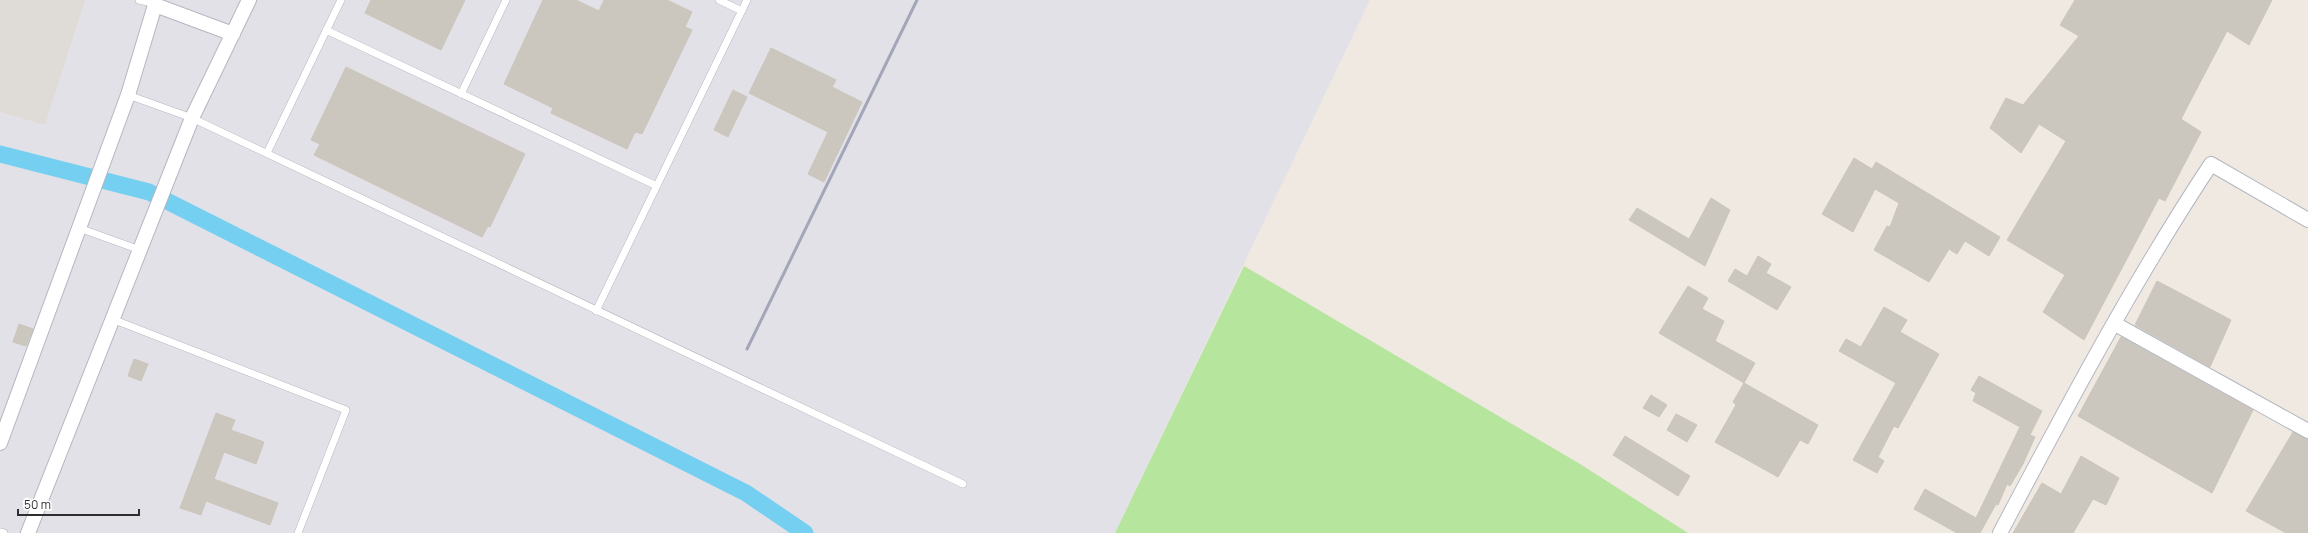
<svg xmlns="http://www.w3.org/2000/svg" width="2308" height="533" font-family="Manrope,sans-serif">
	<rect width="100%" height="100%" fill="#efe9e1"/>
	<path fill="#e3e1e8" d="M0,0H1370L1115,533H0Z"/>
	<path fill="#b6e59e" d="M1244,266L1580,464L1688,533H1115Z"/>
	<path fill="#dfdcd8" d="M0,0H85L45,125L0,112Z"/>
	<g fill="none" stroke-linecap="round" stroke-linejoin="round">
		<path stroke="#75cff0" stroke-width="17" d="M0,154L149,192L746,493L805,533"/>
	</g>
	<path fill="#cbc7bf" stroke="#cbc5ba" d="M371,0H465L441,50L365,13Z
		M543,0H576L599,11L604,0H667L692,12L685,27L692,30L642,134L635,132L627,149L551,113L553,108L504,84Z
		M2075,0H2272L2249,45L2227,31L2181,119L2201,132L2165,201L2159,198L2084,340L2043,312L2065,275L2007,240L2066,141L2039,124L2021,153L1990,128L2006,98L2023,105L2079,36L2060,25Z
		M771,48L836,80L832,87L862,102L824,182L808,174L828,132L749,93Z
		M346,67L525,154L490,227L488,226L482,237L314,155L320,144L311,140Z
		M733,90L747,97L728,137L714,130Z
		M1854,158L1872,169L1876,162L2000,237L1989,256L1965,241L1957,254L1949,249L1929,282L1874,250L1887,226L1890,227L1899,203L1875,189L1853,232L1822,214Z
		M1711,198L1730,210L1705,266L1629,220L1637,208L1689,239Z
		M1758,256L1771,264L1766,273L1791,287L1777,310L1728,281L1735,269L1747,276Z
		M2157,281L2231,320L2210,367L2135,325Z
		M1688,286L1708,298L1702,309L1724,321L1715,341L1755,363L1744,383L1659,333Z
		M1884,307L1907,320L1900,332L1939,354L1898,428L1894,426L1878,457L1884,461L1877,473L1853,460L1896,383L1839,351L1846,339L1861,347Z
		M19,324L33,329L26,346L13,342Z
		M2121,337L2253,410L2212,493L2078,416Z
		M134,359L148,364L141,381L128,376Z
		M1979,376L2042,411L2030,435L2035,437L2023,464L2010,486L2007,484L1998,505L1996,504L1980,533H1957L1914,509L1925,489L1976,518L2020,427L1973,401L1976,393L1971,390Z
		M1744,383L1818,425L1808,444L1800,440L1778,477L1715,442L1736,405L1733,402Z
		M1651,395L1667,405L1659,417L1643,408Z
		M216,413L235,420L231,430L264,442L256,464L224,452L214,479L278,503L270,525L206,501L201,515L180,508Z
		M1676,414L1697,425L1687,442L1667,430Z
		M2293,432L2308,439V533H2286L2246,511Z
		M1625,436L1690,476L1678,496L1613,455Z
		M2081,456L2119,478L2106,505L2093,499L2073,533H2013L2042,483L2061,494Z"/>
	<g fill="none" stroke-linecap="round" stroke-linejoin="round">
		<defs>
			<path id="service" d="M139,0L156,4
				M719,0L742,11
				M326,30L657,186
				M461,94L506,0
				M128,95L192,118L963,484
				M267,153L341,0
				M79,228L140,250
				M596,311L747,0
				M112,319L346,410L298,533
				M0,532L4,533"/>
			<path id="minor" d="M2115,324L2308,431
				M0,443L128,95L155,5L233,34
				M28,533L192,118L249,0
				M2000,533C2066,408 2133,282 2211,164L2308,220"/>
		</defs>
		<use href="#service" stroke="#b4b7c1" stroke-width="8"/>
		<use href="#minor" stroke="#b4b7c1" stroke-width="16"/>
		<use href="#service" stroke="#fff" stroke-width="7"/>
		<use href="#minor" stroke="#fff" stroke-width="14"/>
		<path stroke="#a3a6b8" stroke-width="3" d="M747,349L917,0"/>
	</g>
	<path d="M18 509v6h121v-6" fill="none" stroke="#2e2e2e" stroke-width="2"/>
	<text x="24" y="509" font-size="12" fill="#2e2e2e" stroke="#ffffff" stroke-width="3" paint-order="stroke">50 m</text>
</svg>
